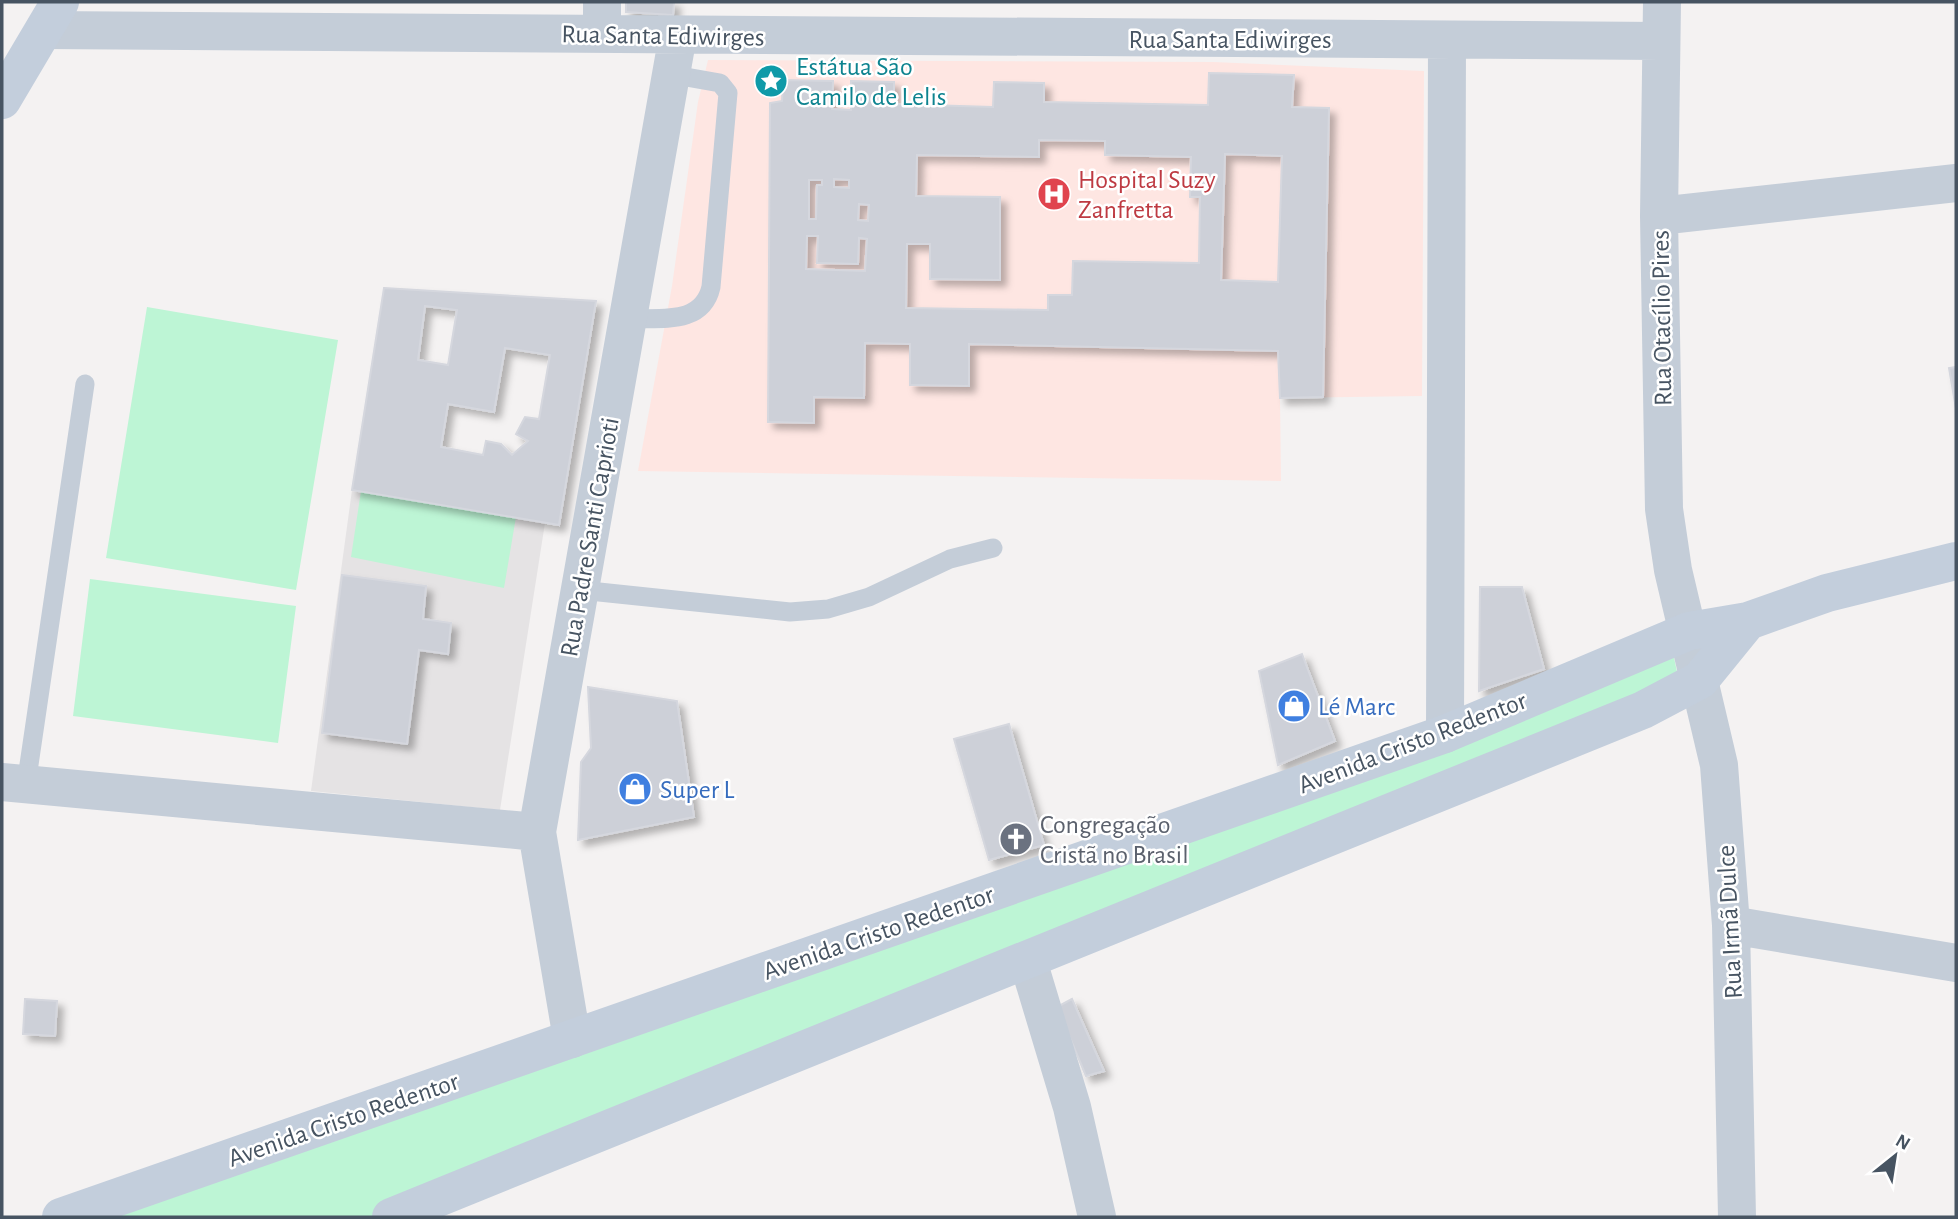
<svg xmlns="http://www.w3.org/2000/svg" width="1958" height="1219" font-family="'Alegreya Sans',sans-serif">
	<defs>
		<filter id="shadow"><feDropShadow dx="6" dy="6" stdDeviation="3.5" flood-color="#0004"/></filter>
	</defs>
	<rect width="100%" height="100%" fill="#f4f2f2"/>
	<path fill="#e5e3e4" d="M352,490L545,523L500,810L311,791Z"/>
	<path fill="#fee6e2" d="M708,60L1213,62L1424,71L1422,396L1280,398L1281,481L638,471L672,286L698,102Z"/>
	<path fill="#bdf5d5" d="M147,307L338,340L296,590L106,558Z
		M361,491L516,517L504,588L351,557Z
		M90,579L296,606L278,743L73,716Z
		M1673,653L1679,681L372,1217H113Z"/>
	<path fill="#cdd0d8" stroke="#d5d7de" stroke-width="2" fill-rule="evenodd" filter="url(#shadow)" d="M626,2H674L673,15L626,12Z
		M1209,73L1294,75L1292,107L1329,108L1323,397L1280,398L1278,351L969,344V386L910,385V344L865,343L864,398L814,397V423L768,422L770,103L782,101L783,80L833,81L832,109L851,110V81L894,82V104L993,107L994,82L1044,83V102L1208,105ZM1039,140L1105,141V155L1191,157L1190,197H1200L1199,263L1073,261L1072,295H1048V310L906,308L907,244H930V279L1000,280V197L916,196L917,155L1039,157ZM1225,154L1282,156L1278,282L1221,280ZM834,179L849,180V188L834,187ZM809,180H822V185H817L816,219H809ZM859,204L869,205L868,221L858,220ZM807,236H818L817,263L858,264L859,238L867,239L865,271L806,269Z
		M384,288L596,301L559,525L352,490Z
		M425,306L457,310L448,365L418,360Z
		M505,348L550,355L539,419L525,417L516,434L528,441L512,455L501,444L486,441L483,455L441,447L448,404L494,412Z
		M1956,367V409L1949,368Z
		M342,575L426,586L423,619L451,623L448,654L419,650L407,744L322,733Z
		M1480,587H1522L1544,669L1479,691Z
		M1302,654L1335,741L1278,765L1259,671Z
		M588,687L677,701L694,817L578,840L581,762L591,748Z
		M1009,724L1044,845L989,860L954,739Z
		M25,999L57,1001L55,1036L23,1034Z
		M1072,999L1104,1071L1086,1076L1057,1007Z"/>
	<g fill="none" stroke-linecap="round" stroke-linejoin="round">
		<path stroke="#c4cdd8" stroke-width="19" d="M628,319C660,317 702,326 711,287L728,93L720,83L669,74
			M580,590L790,612L828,609L869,597L950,559L993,548
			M26,785L85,384"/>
		<path stroke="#c4cdd8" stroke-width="38" d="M602,2V34
			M1662,2L1659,216L1664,509L1673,570L1719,765L1731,925L1737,1217
			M44,30L1660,41
			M1659,216L1956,183
			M1445,734L1447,41
			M2,782L537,832
			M1731,925L1956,963
			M1028,961L1072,1107L1097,1217
			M572,1039L537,832L678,35"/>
		<path stroke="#c3cedc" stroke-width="38" d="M2,100L60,2
			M61,1217L1445,734L1689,631L1748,621L1827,593L1956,561
			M391,1217L1643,710L1700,680L1748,621"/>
	</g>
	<defs>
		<symbol id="sight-disc" viewBox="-11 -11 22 22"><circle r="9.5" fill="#0f9aa8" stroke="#fff"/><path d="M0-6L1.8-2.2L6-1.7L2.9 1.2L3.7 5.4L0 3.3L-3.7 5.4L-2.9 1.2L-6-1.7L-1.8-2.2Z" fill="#fff"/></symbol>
		<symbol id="hospital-disc" viewBox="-11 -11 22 22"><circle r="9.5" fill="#e0444e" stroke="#fff"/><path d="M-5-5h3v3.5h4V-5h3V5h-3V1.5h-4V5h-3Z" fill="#fff"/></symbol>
		<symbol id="shop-disc" viewBox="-11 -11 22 22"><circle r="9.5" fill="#3f7fe0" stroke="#fff"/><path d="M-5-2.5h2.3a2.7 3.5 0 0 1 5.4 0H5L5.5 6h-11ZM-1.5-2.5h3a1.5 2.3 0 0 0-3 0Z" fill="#fff"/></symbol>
		<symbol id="church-disc" viewBox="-11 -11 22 22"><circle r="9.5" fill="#6b7280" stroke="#fff"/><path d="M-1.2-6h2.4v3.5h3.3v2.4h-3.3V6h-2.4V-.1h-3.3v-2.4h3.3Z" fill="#fff"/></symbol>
	</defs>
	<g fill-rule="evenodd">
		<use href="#sight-disc" x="752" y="62" width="38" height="38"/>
		<use href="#hospital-disc" x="1035" y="175" width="38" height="38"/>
		<use href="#shop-disc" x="1275" y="687" width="38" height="38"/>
		<use href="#shop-disc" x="616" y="770" width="38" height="38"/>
		<use href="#church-disc" x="997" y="820" width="38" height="38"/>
	</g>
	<g text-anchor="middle" stroke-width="5" stroke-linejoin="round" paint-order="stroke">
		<g font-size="26" fill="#475462" stroke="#fff">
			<text transform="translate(663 35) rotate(1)" y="9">Rua Santa Ediwirges</text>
			<text x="1230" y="48">Rua Santa Ediwirges</text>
			<text transform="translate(1661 318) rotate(-91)" y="9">Rua Otacílio Pires</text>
			<text transform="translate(589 537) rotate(-80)" y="9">Rua Padre Santi Caprioti</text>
			<text transform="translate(1412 742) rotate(-21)" y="9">Avenida Cristo Redentor</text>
			<text transform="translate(1729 922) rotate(-93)" y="9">Rua Irmã Dulce</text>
			<text transform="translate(878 932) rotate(-19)" y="9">Avenida Cristo Redentor</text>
			<text transform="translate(343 1119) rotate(-19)" y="9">Avenida Cristo Redentor</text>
		</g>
		<g font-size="26" fill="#0d838f" stroke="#fff" text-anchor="start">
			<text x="796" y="75">Estátua São<tspan x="796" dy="30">Camilo de Lelis</tspan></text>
		</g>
		<g font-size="26" fill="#be3a42" stroke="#fff" text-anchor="start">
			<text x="1078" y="188">Hospital Suzy<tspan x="1078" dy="30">Zanfretta</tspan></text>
		</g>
		<g font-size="26" fill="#366cbe" stroke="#fff" text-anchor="start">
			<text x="1318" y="715">Lé Marc</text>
			<text x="660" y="798">Super L</text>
		</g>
		<g font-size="26" fill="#5b616d" stroke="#fff" text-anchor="start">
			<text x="1040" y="833">Congregação<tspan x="1040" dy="30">Cristã no Brasil</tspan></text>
		</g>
	</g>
	<rect width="1958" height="1219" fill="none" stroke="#475462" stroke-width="7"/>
	<g transform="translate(1895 1156) rotate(30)" stroke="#ffffff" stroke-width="5" paint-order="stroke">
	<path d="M0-5L12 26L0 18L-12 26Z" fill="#475462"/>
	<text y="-10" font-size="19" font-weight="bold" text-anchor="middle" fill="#475462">N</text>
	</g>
</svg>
